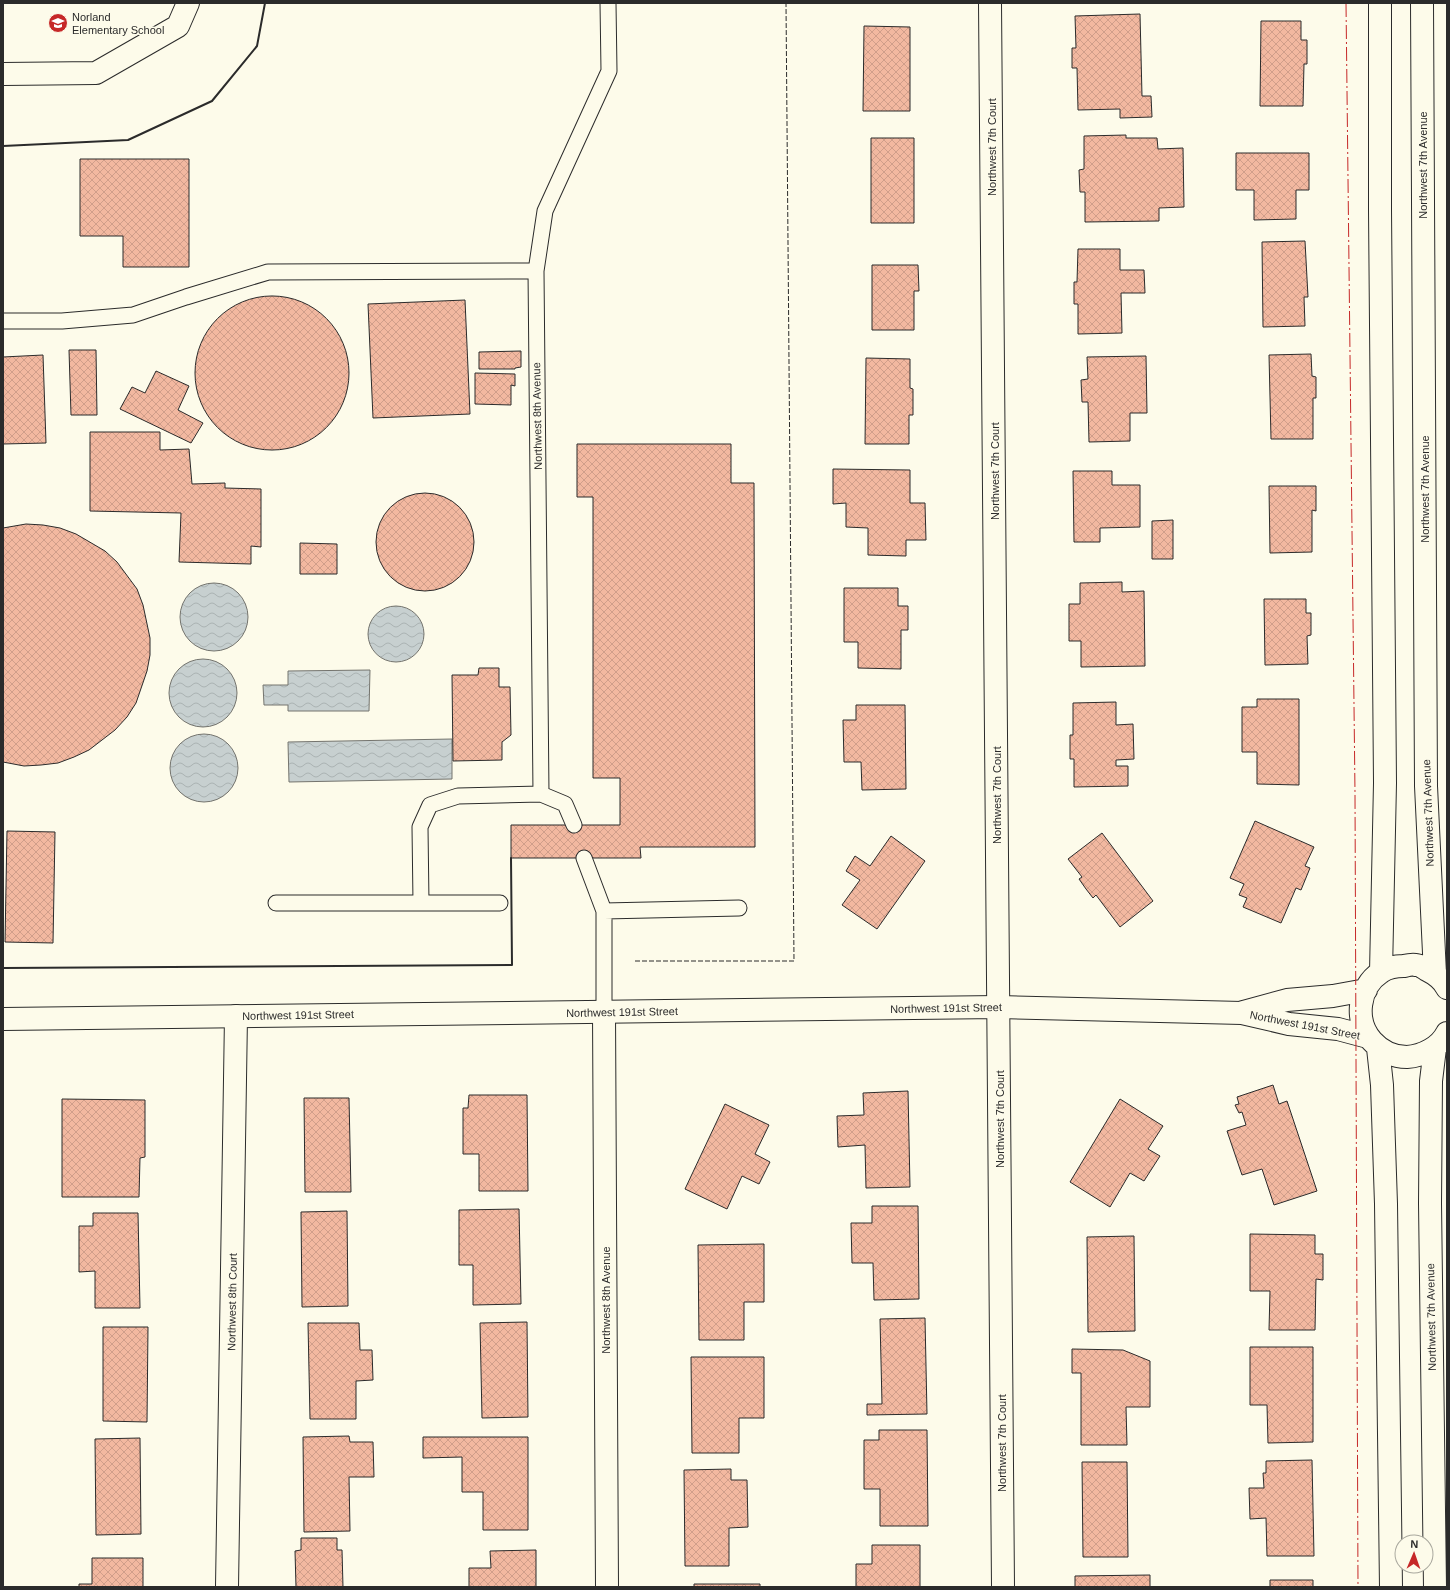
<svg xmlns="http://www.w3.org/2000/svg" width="1450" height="1590" font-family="Arial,sans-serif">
	<defs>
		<pattern id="water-waves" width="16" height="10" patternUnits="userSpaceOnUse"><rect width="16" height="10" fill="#c7d0d0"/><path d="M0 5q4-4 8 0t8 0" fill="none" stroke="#abb3b3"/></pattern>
		<pattern id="building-cross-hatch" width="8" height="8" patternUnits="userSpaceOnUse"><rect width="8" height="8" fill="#f2b8a0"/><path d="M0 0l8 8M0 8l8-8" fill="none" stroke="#d09e8a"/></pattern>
	</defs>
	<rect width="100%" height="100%" fill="#fdfbea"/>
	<path fill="url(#water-waves)" stroke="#74746e" d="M180 617a34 34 0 1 1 68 0a34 34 0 1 1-68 0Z
		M368 634a28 28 0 1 1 56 0a28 28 0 1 1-56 0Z
		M169 693a34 34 0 1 1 68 0a34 34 0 1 1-68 0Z
		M370,670L369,711H288V705H264L263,685H288V671Z
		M170 768a34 34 0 1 1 68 0a34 34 0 1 1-68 0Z
		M452,739V779L289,782L288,742Z"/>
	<path fill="url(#building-cross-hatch)" stroke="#2b2b2b" d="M1140,14L1142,96H1151L1152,117L1120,118V109L1078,110L1077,68H1072V48H1076L1075,16Z
		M1261,21H1301V40H1307V64H1304L1303,106H1260Z
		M864,26L910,27V111H863Z
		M1126,135V138H1157L1158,149L1183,148L1184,207L1159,208V221L1085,222V192H1080L1079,170L1084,169V136Z
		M871,138H914V223H871Z
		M1236,153H1309V190H1296V219L1254,220V190H1236Z
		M80,159H189V267H123V236H80Z
		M1305,241L1308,297H1304L1305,326L1263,327L1262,242Z
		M1078,249H1120V270H1144L1145,293H1121L1122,333L1078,334V304H1074V282H1077Z
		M872,265H918L919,291H914V330H872Z
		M195 373a77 77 0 1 1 154 0a77 77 0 1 1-154 0Z
		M465,300L470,414L373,418L368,304Z
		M69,350H96L97,415H71Z
		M521,351V367L515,368V369H479V352Z
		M1311,354L1312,376L1316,377V398H1313V439H1271L1269,355Z
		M43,355L46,443L3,444V357Z
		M1146,356L1147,413H1130V441L1089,442L1088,402H1082L1081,380L1088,379L1087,357Z
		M866,358L910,359V388L913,389V415H909V444H865Z
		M156,371L189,386L178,410L203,423L191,443L120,409L132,387L145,393Z
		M475,373L515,374V386L511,385V405L475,404Z
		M90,432H160V450L189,449L192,484L225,483V488L261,489V547L251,546V564L179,562L181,513L90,511Z
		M577,444H731V483H754L755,847H640L641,858H511V825H620V778H593V497H577Z
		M833,469L910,470V503H925L926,540H906V556L868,555V528L846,527V503L833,504Z
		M1073,471H1112V485H1140V527L1100,528V542H1074Z
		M1269,486H1316V511L1312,510V552L1270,553Z
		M376 542a49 49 0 1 1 98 0a49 49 0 1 1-98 0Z
		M1173,520V559H1152V521Z
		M26,524L43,525L60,528L76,534L105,551L117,562L137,589L143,605L150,638V655L147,671L136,703L127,717L115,730L89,750L74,757L58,763L41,765L24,766L3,762V528Z
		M300,543L337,544V574H300Z
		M1122,582V592L1144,591L1145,666L1081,667V641H1069V604H1080V583Z
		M844,588H898V606H908V630H901V669L858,668V642H844Z
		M1264,599H1306V613H1311V635L1307,636L1308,664L1265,665Z
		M479,668H499V687H510L511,735L502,742V760L453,761L452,675H478Z
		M1257,699H1299V785L1257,784V752H1242V707H1257Z
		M1116,702V725L1133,724L1134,759L1116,760V766H1128V786L1074,787V759H1070V735H1073V703Z
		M856,705H905L906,789L862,790L861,762H844L843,720H856Z
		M1255,821L1314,847L1305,866L1310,868L1301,890L1296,888L1281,923L1243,907L1247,898L1239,895L1244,884L1230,878Z
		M7,831L55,832L53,943L5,942Z
		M1102,833L1153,901L1120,927L1096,895L1093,898L1086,889L1079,879L1082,877L1068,859Z
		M891,836L925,861L877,929L842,905L860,880L846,871L855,856L870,866Z
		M1273,1085L1279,1104L1287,1101L1317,1191L1274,1205L1262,1169L1242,1175L1227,1131L1246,1125L1242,1112L1239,1113L1235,1105L1239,1104L1237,1097Z
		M908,1091L910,1187L866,1188L865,1145L838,1147L837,1116L864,1115L863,1093Z
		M469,1095H527L528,1191H479V1154H463V1108H468Z
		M304,1098H349L351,1192H305Z
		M62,1099L145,1100V1157L140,1158L139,1197H62Z
		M1120,1099L1163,1126L1148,1149L1160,1156L1144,1181L1130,1173L1110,1207L1070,1182Z
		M725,1104L769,1125L755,1154L770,1162L759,1184L742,1176L727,1209L685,1189Z
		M872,1206H918L919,1299L874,1300L873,1263H852L851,1223H872Z
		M519,1209L521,1304L473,1305V1265H459V1210Z
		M347,1211L348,1306L302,1307L301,1212Z
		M93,1213H138L140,1308H95V1271L79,1272V1226H93Z
		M1250,1234L1315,1235V1254H1323V1280L1316,1279L1315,1330H1269L1270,1291H1250Z
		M1134,1236L1135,1331L1088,1332L1087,1237Z
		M764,1244V1302H744V1340H699L698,1245Z
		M925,1318L927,1414L867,1415V1404H882L880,1319Z
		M527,1322L528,1417L482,1418L480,1323Z
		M308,1323H359L360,1350H372L373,1380L356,1381V1419H310Z
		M103,1327H148L147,1422L103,1421Z
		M1250,1347H1313V1442L1268,1443L1267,1405H1250Z
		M1072,1349L1123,1350L1150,1361V1407H1126L1127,1445H1081V1373H1072Z
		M691,1357H764V1418H739V1453H692Z
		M879,1430H927L928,1526H880V1489H864V1440H879Z
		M349,1436L350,1442H373L374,1477H349L350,1531L304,1532L303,1437Z
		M423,1437H528V1530H483V1492H462V1457L423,1458Z
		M140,1438L141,1534L96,1535L95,1439Z
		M1312,1460L1314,1556H1267L1266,1518L1250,1519L1249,1488H1264L1263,1473H1266V1461Z
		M1082,1462H1127L1128,1557H1083Z
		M731,1469V1480H747L748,1527L729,1528V1566H685L684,1470Z
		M301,1538H337V1550H342L343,1587H296L295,1551L301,1550Z
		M872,1545H920V1587H856V1564H872Z
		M536,1550V1587H469V1568H491L490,1551Z
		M92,1558H143V1587H79V1584H92Z
		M1150,1575V1587H1075V1576Z
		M1270,1580H1313V1587H1270Z
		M694,1584H760V1587H694Z"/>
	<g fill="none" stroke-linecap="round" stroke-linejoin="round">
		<defs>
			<path id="lane" d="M3,321H62L133,315L186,297L268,272L536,271
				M541,794L536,271L545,211L609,71L608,3
				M584,858L604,911
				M276,903H500
				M421,903L420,827L430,805L458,796L541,794L565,804L574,825
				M604,1012V911L739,908"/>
			<path id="street" d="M990,3L1003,1587
				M3,74L96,73L178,26L188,3
				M604,1012L607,1587
				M227,1587L236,1016"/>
			<path id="secondary" d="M1380,3V210L1385,783L1381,972
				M1422,3L1426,786L1435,974
				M1447,988C1443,980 1435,974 1427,970C1424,968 1420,965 1416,965C1413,964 1408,965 1404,966C1396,966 1388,967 1381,972C1358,987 1354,1021 1372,1041C1381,1051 1394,1057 1407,1057C1423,1056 1440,1047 1447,1033
				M1243,1012L1287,1000L1333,996L1366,990
				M3,1019L999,1007L1242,1013L1289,1024L1338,1029L1368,1037
				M1378,1048L1382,1085L1386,1204L1391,1587
				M1435,1048L1431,1081L1430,1203L1435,1587"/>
		</defs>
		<use href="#lane" stroke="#2b2b2b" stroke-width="17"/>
		<use href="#street" stroke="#2b2b2b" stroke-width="24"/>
		<use href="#secondary" stroke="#2b2b2b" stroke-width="24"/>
		<use href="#lane" stroke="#fdfbea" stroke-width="15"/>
		<use href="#street" stroke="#fdfbea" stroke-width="22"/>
		<use href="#secondary" stroke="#fdfbea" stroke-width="22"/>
		<path stroke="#2b2b2b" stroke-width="1" stroke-dasharray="5 2" stroke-linecap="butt" d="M635,961H794L786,3"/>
		<path stroke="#2b2b2b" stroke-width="2" d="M3,146L128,140L212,101L257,46L265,3
			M3,968L512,965L511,858"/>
		<path stroke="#c62828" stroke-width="1" stroke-dasharray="14 3 2 3" stroke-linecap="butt" d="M1346,3L1355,793L1358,1587"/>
	</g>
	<defs>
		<symbol id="school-disc" viewBox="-11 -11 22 22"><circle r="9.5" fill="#c62828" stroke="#fdfbea"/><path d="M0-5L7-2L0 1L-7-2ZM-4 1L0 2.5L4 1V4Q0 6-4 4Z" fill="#fff"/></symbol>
	</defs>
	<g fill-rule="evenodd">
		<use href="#school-disc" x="47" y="12" width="22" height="22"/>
	</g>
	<g text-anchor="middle" stroke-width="3" stroke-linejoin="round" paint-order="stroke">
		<g font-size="11" fill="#2b2b2b" stroke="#fdfbea" text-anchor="start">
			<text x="72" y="21">Norland<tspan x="72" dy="13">Elementary School</tspan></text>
		</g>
		<g font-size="11" fill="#2b2b2b" stroke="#fdfbea">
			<text transform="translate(992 147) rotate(-90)" y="4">Northwest 7th Court</text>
			<text transform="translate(1423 165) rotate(-90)" y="4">Northwest 7th Avenue</text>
			<text transform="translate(537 416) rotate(-91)" y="4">Northwest 8th Avenue</text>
			<text transform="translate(995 471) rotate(-90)" y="4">Northwest 7th Court</text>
			<text transform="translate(1425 489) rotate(-90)" y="4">Northwest 7th Avenue</text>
			<text transform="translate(997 795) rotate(-90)" y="4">Northwest 7th Court</text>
			<text transform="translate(1428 813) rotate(-92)" y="4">Northwest 7th Avenue</text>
			<text transform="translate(946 1008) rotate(-1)" y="4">Northwest 191st Street</text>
			<text transform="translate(622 1012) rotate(-1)" y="4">Northwest 191st Street</text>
			<text transform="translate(298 1015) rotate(-1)" y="4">Northwest 191st Street</text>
			<text transform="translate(1305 1025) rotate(11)" y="4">Northwest 191st Street</text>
			<text transform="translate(1000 1119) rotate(-90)" y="4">Northwest 7th Court</text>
			<text transform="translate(606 1300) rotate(-90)" y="4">Northwest 8th Avenue</text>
			<text transform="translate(232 1302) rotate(-89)" y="4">Northwest 8th Court</text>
			<text transform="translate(1431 1317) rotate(-91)" y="4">Northwest 7th Avenue</text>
			<text transform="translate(1002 1443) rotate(-90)" y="4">Northwest 7th Court</text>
		</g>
	</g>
	<rect width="1450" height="1590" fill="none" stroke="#2b2b2b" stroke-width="8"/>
	<g transform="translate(1414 1554) rotate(2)"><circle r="19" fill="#fdfbea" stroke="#a9a89e"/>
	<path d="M0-3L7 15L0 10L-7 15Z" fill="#c62828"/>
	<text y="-6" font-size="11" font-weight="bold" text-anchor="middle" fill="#2b2b2b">N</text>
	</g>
</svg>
